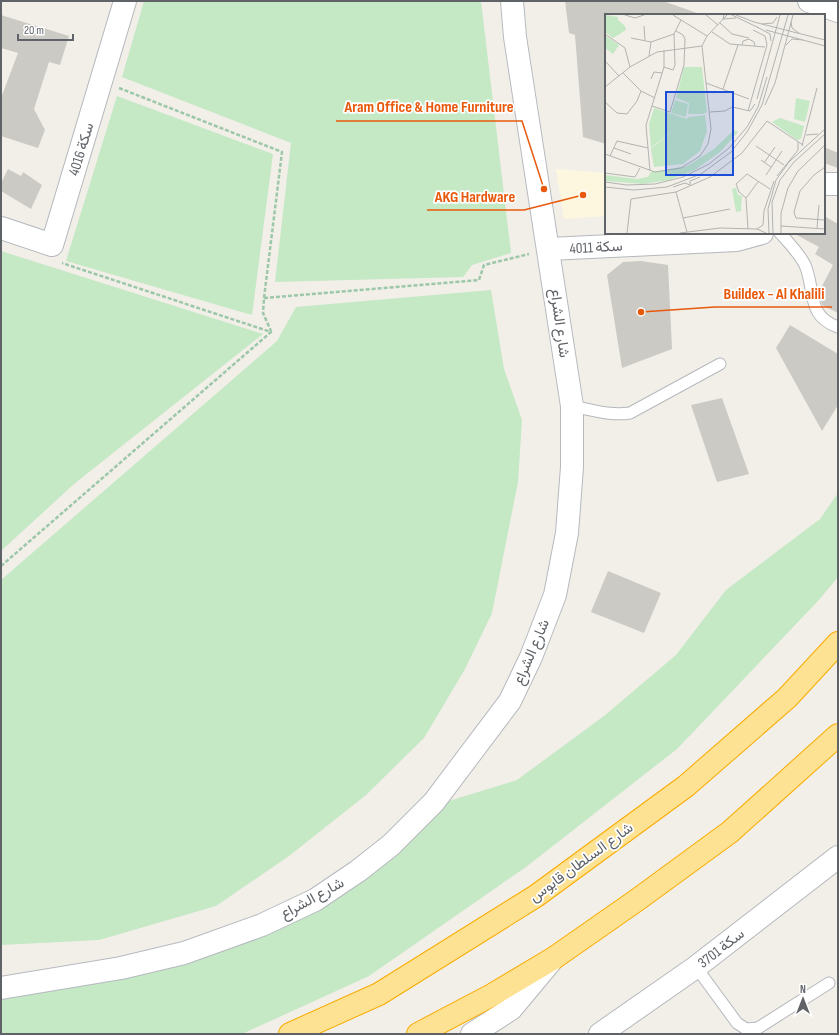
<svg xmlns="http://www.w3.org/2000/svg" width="839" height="1035" font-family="'Sofia Sans Condensed',Vazirmatn,sans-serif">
	<rect width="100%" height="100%" fill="#f1efe8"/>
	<path fill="#fef7e0" d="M556,169L606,173V216L564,219Z"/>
	<path fill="#c5e8c5" d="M144,1H481L511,253L472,265L463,277L275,282L291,143L122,77Z
		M117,96L273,154L252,315L66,261Z
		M1,251L263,334L74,484L1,551Z
		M491,290L504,369L522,420L518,482L492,613L465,669L424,738L366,795L289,856L216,906L99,940L1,945V580L277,341L296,307Z
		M838,493V577L818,601L677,749L526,867L369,976L242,1034H1V994L264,931L439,804L517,780L604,716L676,655L726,590L820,519Z"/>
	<path fill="#cccac5" d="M565,1H663L697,13V15H606V144L583,137L575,35L569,33Z
		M1,15L69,36L60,65L49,62L34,109L45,130L38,148L1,136V98L18,53L1,48Z
		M824,147L838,153V168L824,163Z
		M8,169L21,176L23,172L42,185L31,209L1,191V183Z
		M824,216L838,224V313L822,305L819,292L833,265L815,254L819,247L793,233H824Z
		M641,261L668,265L672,349L622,368L607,275L623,262Z
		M790,325L838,354V405L822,431L776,348Z
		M722,398L749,474L717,482L691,405Z
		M608,571L661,593L644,633L591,612Z"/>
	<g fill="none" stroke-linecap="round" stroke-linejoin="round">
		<defs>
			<path id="lane" d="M780,233C789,243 799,253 805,265C816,291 806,316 838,327
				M572,406C592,410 610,416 630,413L720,364
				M696,967L737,1023L746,1029L758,1028L829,983"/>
			<path id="street" d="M809,1L838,11
				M824,184H838
				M1,228L52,245L125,1
				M549,249L737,240L762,233
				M472,1034L511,1009L551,961
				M600,1034L696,967L838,857"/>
			<path id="secondary" d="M1,988L121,968L184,953L262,925L315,900L358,871L391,845L434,802L510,701L531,657L555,595L567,533L572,467V406L515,37L512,1"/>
			<path id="highway" d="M290,1034L379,994L536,896L686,786L787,698L838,643
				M418,1034L492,995L554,958L637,900L730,832L838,735"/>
		</defs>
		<use href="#lane" stroke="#b5b8bc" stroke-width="13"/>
		<use href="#street" stroke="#b5b8bc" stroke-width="24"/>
		<use href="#secondary" stroke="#b6babf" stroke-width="24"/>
		<use href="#highway" stroke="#f9ab00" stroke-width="24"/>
		<path stroke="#9cc7a9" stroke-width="2.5" stroke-dasharray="4 2" stroke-linecap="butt" d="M119,88L282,152L264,298L263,313L271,331
			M264,298L479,280L484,265L529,254
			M1,566L271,332L62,263"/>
		<use href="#lane" stroke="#fff" stroke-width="11"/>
		<use href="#street" stroke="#fff" stroke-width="22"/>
		<use href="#secondary" stroke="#fff" stroke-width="22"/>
		<use href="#highway" stroke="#fde293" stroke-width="22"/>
	</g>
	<g text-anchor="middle" stroke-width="3.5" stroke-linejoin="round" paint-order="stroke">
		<g font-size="15" fill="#5f6368" stroke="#fff">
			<text transform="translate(81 149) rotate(-73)" y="5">سكة 4016</text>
			<text transform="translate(596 247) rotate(-3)" y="5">سكة 4011</text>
			<text transform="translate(560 323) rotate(82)" y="5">شارع الشراع</text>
			<text transform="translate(531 652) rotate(-67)" y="5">شارع الشراع</text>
			<text transform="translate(581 862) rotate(-36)" y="5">شارع السلطان قابوس</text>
			<text transform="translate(312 898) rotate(-29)" y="5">شارع الشراع</text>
			<text transform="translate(721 948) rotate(-38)" y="5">سكة 3701</text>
		</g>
	</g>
	<g transform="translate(605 14)">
		<rect width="220" height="220" fill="#f1efe8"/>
		<path d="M0,1L13,3V6L20,12L21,16L8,24L0,18ZM1,22L14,31L8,40L0,34ZM79,53H97L102,98L98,100H83L84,89L71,84ZM191,84L205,87L200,108L189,105ZM70,86L83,90L81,103L66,99ZM49,94L82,105L46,134L44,110ZM100,101L102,117L95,137L78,150L49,153L46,135L84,103ZM175,104L199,112L196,125L192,126L167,108ZM129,116L133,118L115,138L90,156L64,166L38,170L0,167V161L32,165L43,163L46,158L82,152L109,135ZM131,174L133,181L137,182L136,197L131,198L127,175Z" fill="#c5e8c5"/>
		<path fill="none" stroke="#b3b3b1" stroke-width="1" d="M20,1L30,4L39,1M68,1L102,22M101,1L113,11M119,1L118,5L131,4M127,1L154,14M131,1L149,8L220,26M186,8L187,14L194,19M115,9L127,20L144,24M157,10L168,9L172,3M39,12L40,26M152,13L165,20L166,27M161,16L220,32M107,18L125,30L160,33M0,20L20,34L25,53M26,24L46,28L69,20L76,6M137,31L138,27L144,25L149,28L150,32M181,31L187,25L198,26M44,42L46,28M0,47L14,62M59,53L68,56L70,51L69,20M18,59L36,77L50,84M46,65L49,58L57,59M101,69L144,85M0,73L25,53L52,38L97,32M118,75L133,31M152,85L175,1M0,88L12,99L22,100L32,87L36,77M160,91L170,69L188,1M47,92L65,98L79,51L80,25L78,21L71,17M143,97L162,31L160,22L148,16M105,98L120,97L127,93L145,97L150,90M201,121L213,120M151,132L179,151M197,132L212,74M9,134L26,140M0,140L50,158L76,154L95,142L103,130L106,115L97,32L102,22L122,1M5,142L12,127L43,134M156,146L166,153M159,149L170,133M220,153L209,161L195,177L189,198L191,204L220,206M45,157L41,111L59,53V36M0,159L30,163L35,154M161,161L177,137M172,162L193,136V128M0,168L22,171L50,170L78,163L104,150L124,134L142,113L153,93L162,63M85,171V167L95,163M0,173L29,176L62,173L96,160L126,138L142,118L157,91L183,1M68,173L80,169L85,171M71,178L82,218M141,184L134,178L131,170L142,160L165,175M78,204L125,195M176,212L220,215M212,214L214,191M143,215L141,184L153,168M152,215L158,211L159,197L169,167M22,219L26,185L71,178L105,163L137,139L162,107L198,131M75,219L115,214L152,215L161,219M164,219L163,195L171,166L184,148L220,115M168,219L167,188L175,166L189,148L220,120M176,219V199L183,174L193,157L220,131"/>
		<path fill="#1d4ed8" fill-opacity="0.15" stroke="#1d4ed8" stroke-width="2" d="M61,78H128V161H61Z"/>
		<rect width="220" height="220" fill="none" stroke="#5f6368" stroke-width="2"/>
	</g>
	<path fill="none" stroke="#e8590c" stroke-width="1.5" d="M544 189L522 121H336M583 195L524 210H427M641 312L715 307H832"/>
	<g fill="#e8590c" stroke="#fff" stroke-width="1.5">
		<circle cx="544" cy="189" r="4"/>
		<circle cx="583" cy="195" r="4"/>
		<circle cx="641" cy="312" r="4"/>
	</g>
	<g font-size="16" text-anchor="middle" font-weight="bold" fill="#e8590c" stroke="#fff" stroke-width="3.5" stroke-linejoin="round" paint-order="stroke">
		<text x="429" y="112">Aram Office &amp; Home Furniture</text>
		<text x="475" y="202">AKG Hardware</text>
		<text x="774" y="299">Buildex - Al Khalili</text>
	</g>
	<rect width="839" height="1035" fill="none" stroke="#5f6368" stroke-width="4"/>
	<g transform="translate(803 999)" stroke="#ffffff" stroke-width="3" paint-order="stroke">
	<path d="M0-3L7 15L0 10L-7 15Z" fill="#5f6368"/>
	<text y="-6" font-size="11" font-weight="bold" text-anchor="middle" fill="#5f6368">N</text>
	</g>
	<path d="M18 34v6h55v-6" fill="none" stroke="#5f6368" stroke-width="2"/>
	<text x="24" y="34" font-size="12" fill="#5f6368" stroke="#ffffff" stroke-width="3" paint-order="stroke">20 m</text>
</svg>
